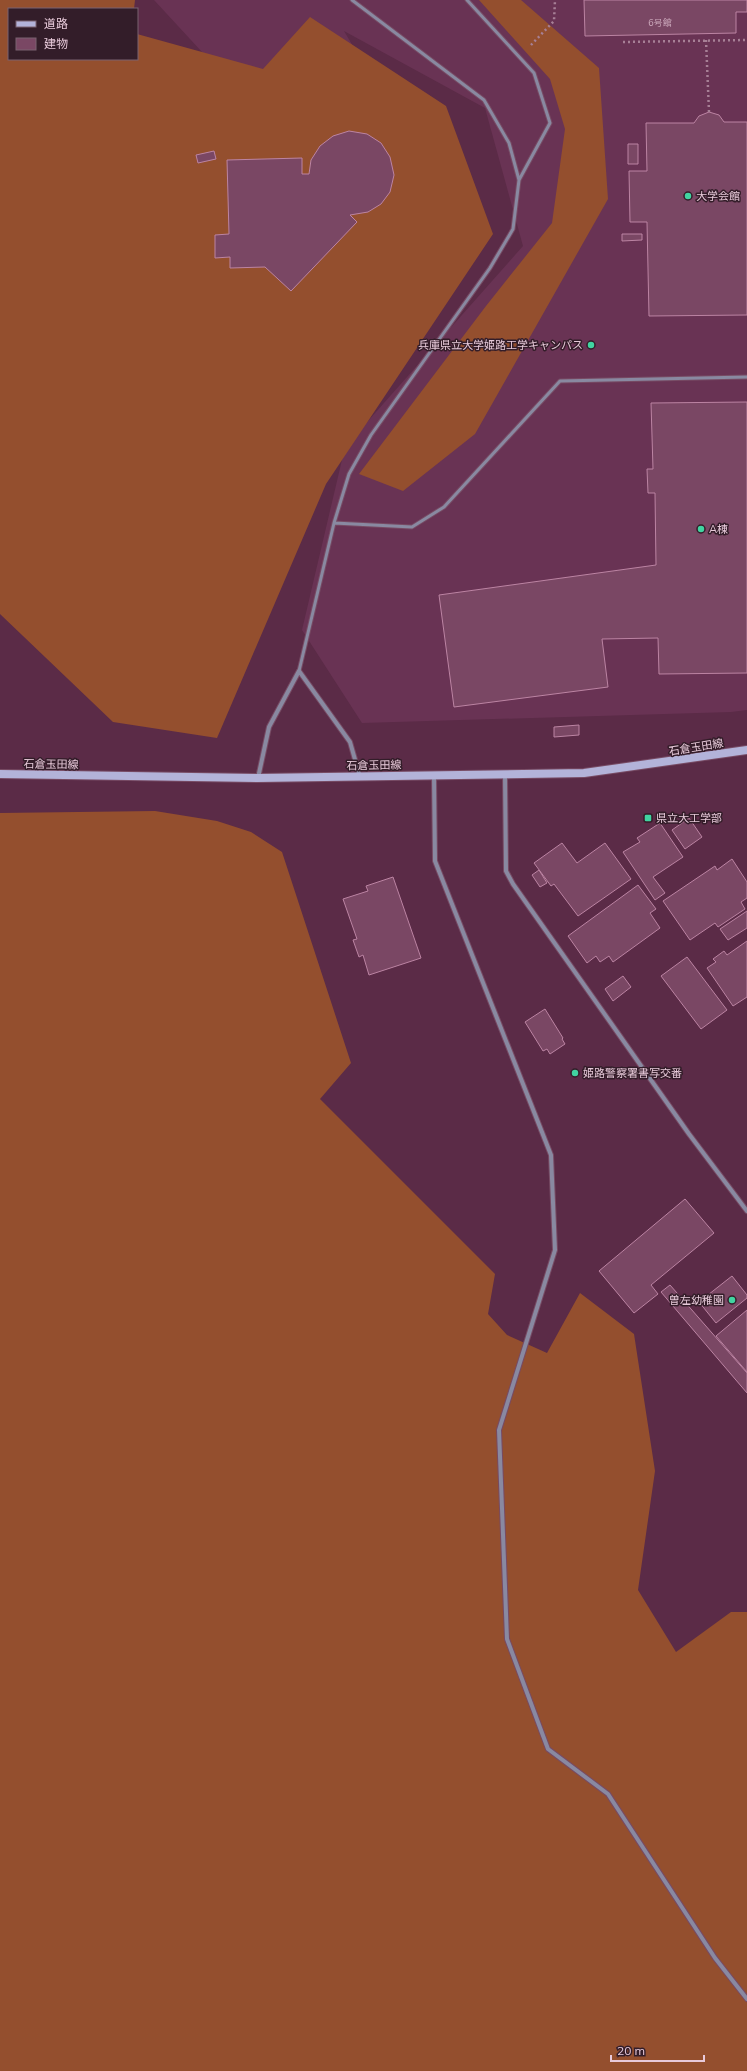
<svg xmlns="http://www.w3.org/2000/svg" width="747" height="2071" font-family="Mulish,'Noto Sans JP',sans-serif">
	<rect width="100%" height="100%" fill="#5b2b47"/>
	<path fill="#693354" d="M154,0H747V710L731,712L362,723L302,630L345,447L523,246L485,108L344,31L437,188L259,92L202,52Z"/>
	<path fill="#944f2e" d="M0,0H135L134,9H9V59H137V34L263,69L310,17L446,106L493,234L326,484L217,738L113,722L0,614Z
		M479,0H521L599,68L608,199L475,434L403,491L359,474L486,306L552,223L565,129L550,79Z
		M155,811L217,821L251,832L282,852L351,1063L320,1099L495,1274L488,1314L507,1335L547,1353L580,1293L634,1334L655,1471L638,1590L676,1652L731,1612H747V2071H0V813Z"/>
	<path fill="#7a4764" stroke="#bc84a3" d="M584,0H747V12H736V33L585,36Z
		M709,112L719,115L724,122H747V315L649,316L647,222H630L629,171H647L646,123H694L699,116Z
		M349,131L367,134L381,143L390,157L394,175L390,192L381,204L368,212L350,215L357,222L291,291L265,267L230,268V257L215,258V235L229,234L227,160L302,158V174H309L311,160L320,146L333,136Z
		M628,144H638V164H628Z
		M214,151L216,159L198,163L196,155Z
		M622,234H642V240L622,241Z
		M747,402V673L659,674L658,638L602,639L608,687L454,707L439,595L656,565L655,493H648L647,469H653L651,403Z
		M579,725V735L554,737V727Z
		M689,818L702,837L685,849L672,830Z
		M660,823L683,857L653,877L665,893L655,900L623,852L640,842L637,838Z
		M562,843L577,863L605,843L631,879L578,916L554,884L551,886L534,863Z
		M732,859L747,882V898L741,902L745,909L718,927L715,923L690,940L663,901L715,866L717,870Z
		M539,870L547,883L540,887L532,875Z
		M393,877L421,958L369,975L363,955L359,957L353,940L357,939L343,899L368,891L366,886Z
		M638,885L656,909L650,913L660,928L613,962L609,956L600,962L596,956L587,963L568,936Z
		M747,911V928L728,940L720,929Z
		M747,941V997L733,1006L707,968L716,962L713,959L724,951L727,955Z
		M687,957L727,1010L701,1029L661,976Z
		M623,976L631,987L613,1001L605,989Z
		M545,1009L563,1038L562,1039L565,1044L550,1054L547,1049L543,1051L525,1022Z
		M685,1199L714,1233L651,1285L658,1294L634,1313L599,1271Z
		M732,1276L747,1295V1298L716,1323L699,1302Z
		M670,1285L747,1373V1393L661,1292Z
		M747,1310V1372L716,1336Z"/>
	<g fill="none" stroke-linecap="round" stroke-linejoin="round">
		<defs>
			<path id="service" d="M467,0L534,73L550,123L519,180
				M334,523L412,527L444,507L560,381L747,377
				M299,671L334,523L349,474L371,435L490,268L513,229L519,180L509,143L484,100L352,0"/>
			<path id="minor" d="M505,775L506,871L513,884L689,1134L747,1211
				M434,776L435,861L551,1155L555,1250L499,1430L507,1639L548,1749L608,1794L715,1958L747,1999
				M258,778L269,727L299,671L350,742L360,777"/>
			<path id="secondary" d="M0,774L258,778L584,773L747,750"/>
		</defs>
		<use href="#service" stroke="#774b64" stroke-width="5"/>
		<use href="#minor" stroke="#774b64" stroke-width="6"/>
		<use href="#secondary" stroke="#774b64" stroke-width="10"/>
		<path stroke="#a78096" stroke-width="2.5" stroke-dasharray="2 3" stroke-linecap="butt" d="M706,40L709,112
			M623,42L747,40
			M531,45L554,21L555,0"/>
		<use href="#service" stroke="#8989a1" stroke-width="3"/>
		<use href="#minor" stroke="#8989a1" stroke-width="4"/>
		<use href="#secondary" stroke="#b3b3d9" stroke-width="8"/>
	</g>
	<g fill="#41d4a1" stroke="#331d29" stroke-width="1.5">
		<circle cx="688" cy="196" r="4"/>
		<circle cx="591" cy="345" r="4"/>
		<circle cx="701" cy="529" r="4"/>
		<rect x="644" y="814" width="8" height="8" rx="2"/>
		<circle cx="575" cy="1073" r="4"/>
		<circle cx="732" cy="1300" r="4"/>
	</g>
	<g text-anchor="middle" stroke-width="3" stroke-linejoin="round" paint-order="stroke">
		<g font-size="9" fill="#cca9bc">
			<text x="660" y="26">6号館</text>
		</g>
		<g font-size="11" fill="#e8cada" stroke="#331d29" text-anchor="start">
			<text x="696" y="200">大学会館</text>
			<text x="583" y="349" text-anchor="end">兵庫県立大学姫路工学キャンパス</text>
			<text x="709" y="533">A棟</text>
			<text x="656" y="822">県立大工学部</text>
			<text x="583" y="1077">姫路警察署書写交番</text>
			<text x="724" y="1304" text-anchor="end">曽左幼稚園</text>
		</g>
		<g font-size="11" fill="#e8cada" stroke="#331d29">
			<text transform="translate(696 747) rotate(-9)" y="4">石倉玉田線</text>
			<text transform="translate(51 764) rotate(1)" y="4">石倉玉田線</text>
			<text transform="translate(374 765) rotate(-1)" y="4">石倉玉田線</text>
		</g>
	</g>
	<rect x="8" y="8" width="130" height="52" fill="#331d29" stroke="#7b6270"/>
	<rect x="16" y="21" width="20" height="6" fill="#b3b3d9" stroke="#7b6270"/>
	<text x="44" y="28" font-size="12" fill="#e8cada">道路</text>
	<rect x="16" y="38" width="20" height="12" fill="#7a4764" stroke="#7b6270"/>
	<text x="44" y="48" font-size="12" fill="#e8cada">建物</text>
	<path d="M611 2055v6h93v-6" fill="none" stroke="#e8cada" stroke-width="2"/>
	<text x="617" y="2055" font-size="12" fill="#e8cada" stroke="#331d29" stroke-width="3" paint-order="stroke">20 m</text>
</svg>
